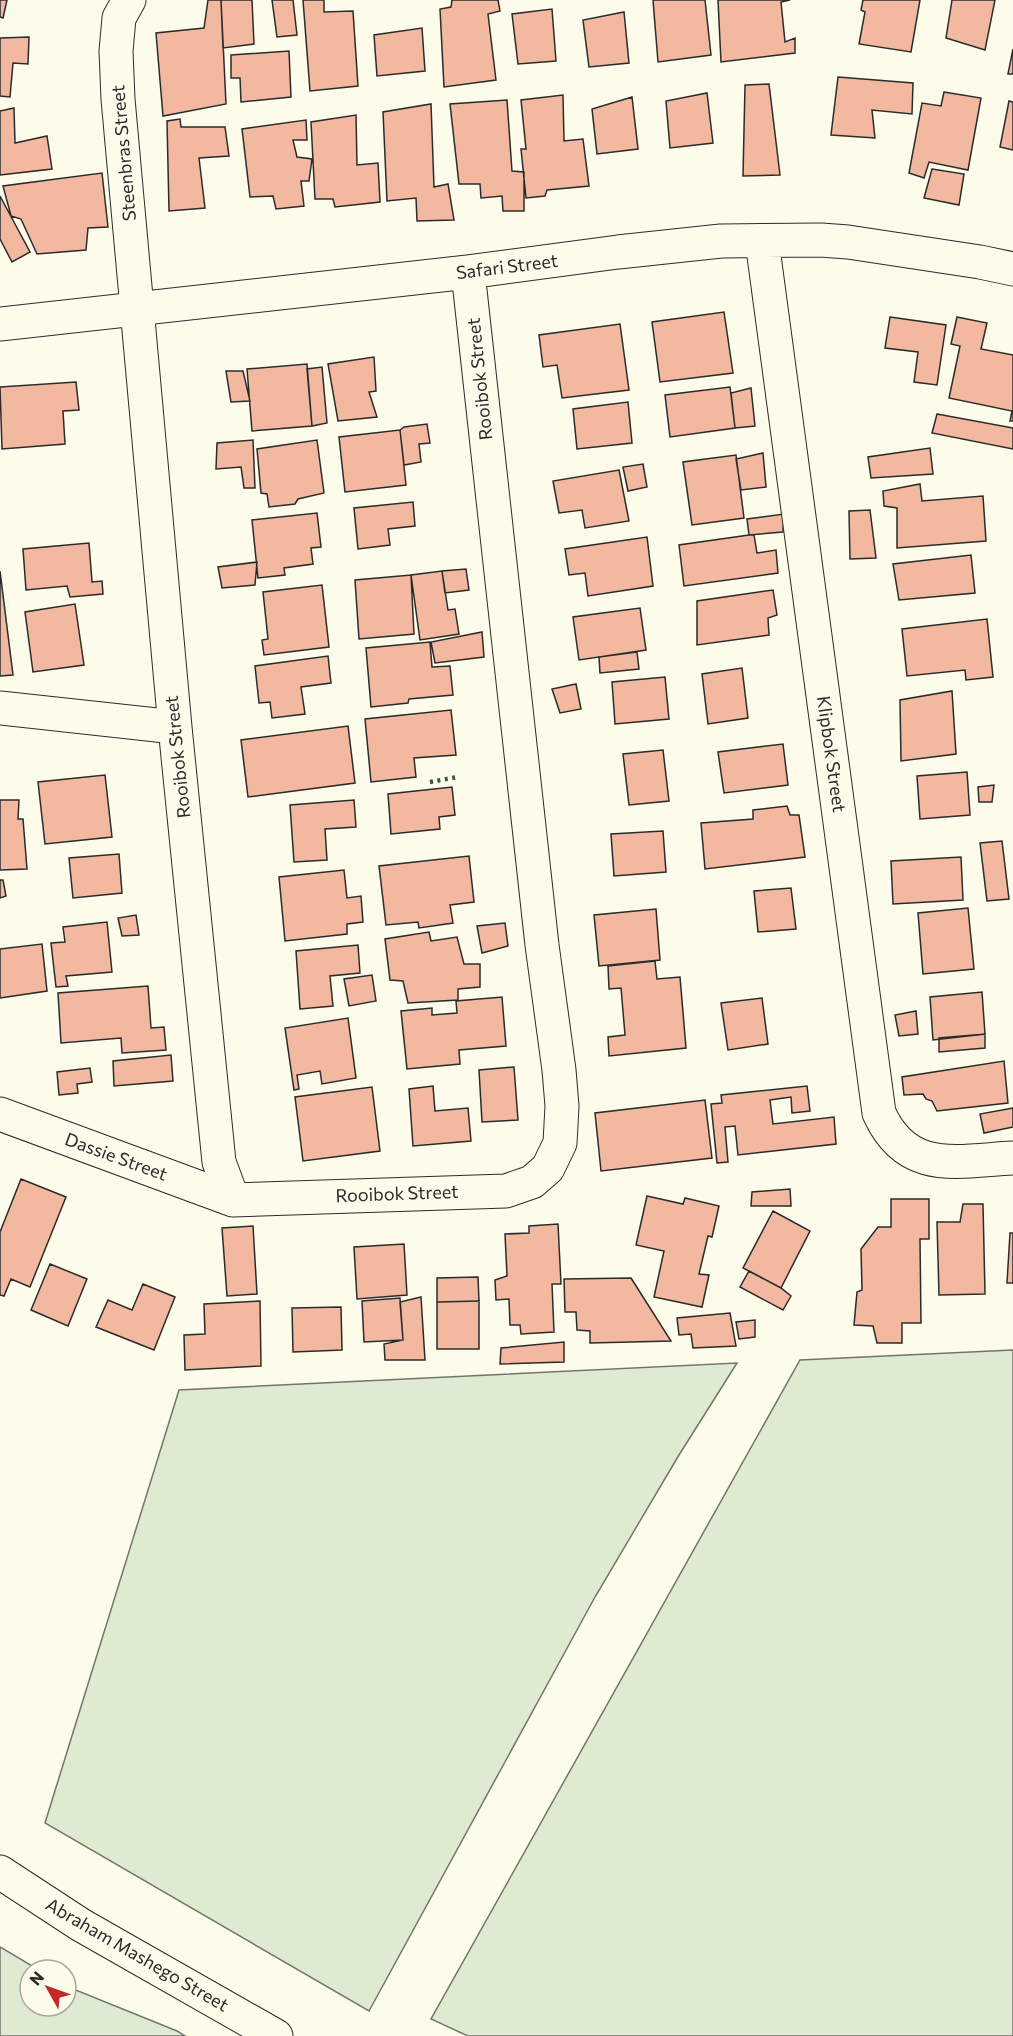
<svg xmlns="http://www.w3.org/2000/svg" width="1013" height="2036" font-family="Commissioner,sans-serif">
	<rect width="100%" height="100%" fill="#fdfbea"/>
	<path fill="#deebd1" stroke="#74746e" stroke-width="1.5" d="M1013,1350V2036H468L431,2019L800,1360Z
		M737,1363L679,1455L595,1597L369,2011L45,1823L179,1390Z
		M0,1947L39,1970H30V2006H66V1986L177,2031L185,2036H0Z"/>
	<path fill="#f2b8a0" stroke="#2b2b2b" stroke-width="1.5" d="M0,0H7L3,18L0,17Z
		M208,0H221L226,104L163,116L156,33L204,28Z
		M221,0H252L254,44L223,48Z
		M272,0H293L297,35L277,37Z
		M303,0H324V12L353,11L358,86L310,91Z
		M452,0H498L500,11L488,14L496,80L444,87L440,9L451,7Z
		M653,0H705L711,55L658,62Z
		M718,0H790L781,2L785,42L795,38V53L721,62Z
		M863,0H920L911,52L859,44L865,12L861,10Z
		M952,0H995L985,50L946,38Z
		M552,9L556,61L518,64L512,14Z
		M624,12L629,63L589,67L583,20Z
		M422,28L425,71L377,76L374,35Z
		M29,37L28,64L13,63L10,97L0,96V38Z
		M1013,49V74H1008Z
		M289,51L291,97L241,102L240,78H231V55Z
		M838,77L913,83L912,114L872,110L875,138L831,135Z
		M769,84L780,175L743,176L745,85Z
		M944,92L981,98L968,170L929,162L924,178L909,173L922,103L941,106Z
		M707,93L713,143L670,148L666,101Z
		M563,95L564,141L583,139L589,186L547,190L545,196L526,198L521,149H526L521,100Z
		M632,97L638,149L597,154L592,109Z
		M507,100L512,171L524,172V211H503L502,196L481,198L480,184H459L450,104Z
		M1009,101L1013,102V150L1000,147Z
		M431,104L434,187L448,184L454,220L417,221L416,198L387,201L383,112Z
		M14,108L15,143L47,136L52,169L0,175V111Z
		M356,115L357,165L378,163L380,202L335,207L333,199H315L311,122Z
		M180,119L181,127H225L229,156L199,158L205,208L169,211L167,121Z
		M306,120L307,140H293L297,157L312,159L309,181H301L304,206L276,209L273,196L250,197L242,129Z
		M932,169L964,174L959,205L924,198Z
		M102,173L108,227L88,228L86,250L37,254L21,219L11,216L3,186Z
		M0,196L30,252L12,262L0,239Z
		M724,312L733,373L660,382L652,322Z
		M890,317L946,325L937,385L914,382L918,352L885,348Z
		M957,317L987,323L981,349L1013,355V421H1010L1012,411L949,398L960,346L951,344Z
		M620,324L629,390L562,398L557,365L543,367L539,335Z
		M374,357L376,391L369,392L377,417L338,421L328,364Z
		M307,364L312,426L252,431L247,369Z
		M322,367L327,423L312,426L307,369Z
		M226,371H243L250,401L231,402Z
		M76,382L79,410L63,411L65,444L2,449L0,387Z
		M730,387L735,428L670,437L665,395Z
		M751,388L755,426L735,428L731,393Z
		M628,402L632,443L577,449L573,409Z
		M937,414L1013,428V449L932,433Z
		M427,424L430,443L419,444L421,462L404,465L400,430L404,427Z
		M400,430L406,485L345,492L339,437Z
		M253,440L255,488H244L241,467L216,469L217,443Z
		M317,440L324,493L298,499L295,504L269,507L267,494L261,493L257,449Z
		M930,448L933,474L871,478L868,457Z
		M763,453L766,487L741,490L736,459Z
		M736,455L744,518L692,525L683,462Z
		M643,464L647,487L628,491L623,467Z
		M619,470L629,521L585,528L582,510L559,513L553,481Z
		M920,484L922,501L983,496L986,541L897,548V508L884,506L883,491Z
		M413,502L415,526L388,529L390,545L358,549L354,508Z
		M870,510L876,558L850,559L849,511Z
		M317,513L321,547L311,548L313,564L284,568L285,575L258,578L252,520Z
		M784,514L783,532L749,535L747,519Z
		M749,535H754L757,553L776,550L778,573L684,586L679,545Z
		M647,537L653,586L588,596L585,573L569,575L565,549Z
		M89,543L92,582L102,581L103,594L70,597L67,586L26,590L23,549Z
		M971,555L975,593L899,600L893,564Z
		M257,562L255,585L222,588L218,567Z
		M466,569L469,590L445,593L442,571Z
		M0,571L13,675L0,676Z
		M442,571L448,610L455,609L459,634L420,640L411,575Z
		M411,575L414,634L359,639L355,580Z
		M322,585L329,647L264,655L262,640L268,639L263,592Z
		M773,590L777,615L768,618L769,635L697,645V601Z
		M75,604L84,665L33,672L25,612Z
		M640,608L646,650L579,660L573,617Z
		M987,619L993,677L966,680L965,670L907,676L902,629Z
		M482,632L484,657L435,663L431,642Z
		M430,642L432,667L450,666L453,695L409,699L408,703L371,707L366,648Z
		M637,652L639,669L600,673L599,657Z
		M328,656L331,683L301,687L305,714L272,718L270,702L259,703L255,666Z
		M742,668L748,718L708,724L702,674Z
		M665,677L669,719L615,724L612,682Z
		M576,684L581,709L560,713L552,689Z
		M952,691L956,754L901,761L900,700Z
		M451,710L456,755L414,758L416,777L371,782L365,719Z
		M348,726L355,783L248,797L241,740Z
		M783,744L788,785L724,793L718,752Z
		M663,750L669,801L629,805L623,754Z
		M967,772L970,815L920,819L917,776Z
		M105,775L112,837L45,844L38,782Z
		M994,785L992,802H979L978,787Z
		M452,787L455,815L439,817L440,829L391,834L388,794Z
		M0,800H19L18,819H23L27,869L0,870Z
		M354,800L356,827L325,829L327,860L294,862L290,805Z
		M787,806L790,815H799L805,857L705,869L701,823L753,819V810Z
		M663,831L666,872L614,876L611,834Z
		M1002,841L1009,899L987,901L980,843Z
		M119,854L122,893L73,898L69,858Z
		M469,856L474,902L450,905L453,923L419,928L418,922L386,925L379,866Z
		M961,857L963,900L893,904L891,861Z
		M344,870L347,898L361,896L363,922L347,924V934L285,941L279,877Z
		M0,880H3L6,896L0,898Z
		M791,888L796,929L758,932L754,891Z
		M968,908L974,969L923,974L918,913Z
		M656,909L660,960L599,966L594,915Z
		M136,915L139,935L122,936L118,918Z
		M107,922L112,972L66,976L68,986L56,987L51,943L65,942L63,927Z
		M505,923L508,946L482,953L477,926Z
		M429,932L431,941L457,937L464,964H480V987L458,989V1000L408,1003L403,981L390,980L385,939Z
		M42,944L47,991L0,998V949Z
		M358,945L360,973L330,976L333,1006L300,1009L296,951Z
		M655,961L657,979L680,977L686,1048L609,1056L608,1037L625,1035L621,988L609,989L608,966Z
		M372,975L376,1001L349,1006L344,979Z
		M148,986L151,1028L164,1027L166,1050L122,1053L121,1038L61,1043L58,993Z
		M982,992L985,1034L933,1040L930,997Z
		M502,997L506,1046L459,1050L460,1064L407,1069L401,1011L432,1008V1015L457,1013L456,1001Z
		M762,998L768,1044L728,1050L721,1003Z
		M916,1011L918,1034L899,1036L895,1015Z
		M348,1018L356,1078L322,1084L320,1071L297,1075L299,1089L294,1090L285,1028Z
		M985,1034V1048L939,1052V1038Z
		M171,1055L173,1081L114,1086L113,1061Z
		M1004,1061L1008,1103L937,1111L932,1101L926,1099L923,1094L904,1095L902,1077Z
		M514,1067L518,1120L482,1122L479,1070Z
		M90,1068L92,1082L77,1084L78,1093L59,1095L57,1072Z
		M433,1086L435,1111L468,1108L471,1141L413,1146L409,1089Z
		M807,1086L810,1111L792,1113L791,1097L770,1100L773,1124L834,1117L836,1144L738,1155L735,1126L725,1127L728,1162L717,1163L711,1104L722,1103L721,1095Z
		M372,1087L380,1151L303,1161L295,1097Z
		M705,1100L712,1158L601,1171L595,1113Z
		M1013,1108V1127L984,1133L980,1114Z
		M21,1179L66,1197L30,1287L11,1279L4,1296L0,1295V1232Z
		M790,1189L791,1206H751L752,1192Z
		M647,1196L683,1204L685,1198L719,1206L712,1237L708,1236L699,1274L709,1275L702,1307L654,1297L664,1251L636,1245Z
		M891,1199H929V1239H920L921,1323H902V1343H877L873,1326L854,1325L857,1292L862,1290L861,1249L878,1227H891Z
		M963,1204H983L985,1294L939,1295L937,1222H960Z
		M773,1211L810,1231L781,1288L743,1268Z
		M558,1224L561,1284H552L554,1332L521,1334L520,1325H510L509,1299L496,1300L495,1280L507,1276L505,1234L529,1233V1226Z
		M253,1226L257,1294L227,1296L222,1228Z
		M1010,1233H1013V1283H1007Z
		M404,1244L407,1295L357,1299L354,1247Z
		M50,1264L87,1279L68,1326L31,1310Z
		M749,1271L781,1288L791,1296L783,1310L740,1287Z
		M478,1277L479,1301L437,1302V1278Z
		M631,1278L671,1341L590,1343V1331L577,1330L576,1312H565L564,1279Z
		M143,1284L175,1297L154,1350L96,1327L108,1300L132,1310Z
		M421,1297L425,1360H385L384,1344L403,1340L400,1302Z
		M400,1298L403,1340L364,1342L362,1301Z
		M260,1301L261,1366L185,1370L184,1335L205,1334L204,1304Z
		M479,1301V1349H437V1302Z
		M341,1307L342,1350L293,1352L292,1308Z
		M730,1313L736,1346L693,1348L691,1334L679,1335L677,1318Z
		M755,1320V1337L739,1339L736,1322Z
		M564,1342V1362L500,1364L501,1348Z"/>
	<g fill="none" stroke-linecap="round" stroke-linejoin="round">
		<defs>
			<path id="street" d="M129,0L119,18L116,51L118,99L175,727L219,1162L233,1200L506,1191L532,1182L548,1168L560,1143L562,1106L559,1070L542,945L468,272
				M762,241L879,1113C907,1175 956,1161 1013,1158
				M0,324L468,272L618,252L721,241L821,240L848,242L980,262L1013,269
				M0,708L175,727
				M0,1114L233,1200"/>
			<path id="secondary" d="M0,1872L81,1925L276,2036"/>
		</defs>
		<use href="#street" stroke="#2b2b2b" stroke-width="35"/>
		<use href="#secondary" stroke="#2b2b2b" stroke-width="35"/>
		<use href="#street" stroke="#fdfbea" stroke-width="33"/>
		<use href="#secondary" stroke="#fdfbea" stroke-width="33"/>
		<path stroke="#34623c" stroke-width="4.5" stroke-dasharray="3 4.5" stroke-linecap="butt" d="M430,782L458,777"/>
	</g>
	<g text-anchor="middle" stroke-width="4.5" stroke-linejoin="round" paint-order="stroke">
		<g font-size="18" fill="#2b2b2b" stroke="#fdfbea">
			<text transform="translate(124 153) rotate(-95)" y="6">Steenbras Street</text>
			<text transform="translate(507 267) rotate(-7)" y="6">Safari Street</text>
			<text transform="translate(480 379) rotate(-96)" y="6">Rooibok Street</text>
			<text transform="translate(831 754) rotate(82)" y="6">Klipbok Street</text>
			<text transform="translate(178 757) rotate(-96)" y="6">Rooibok Street</text>
			<text transform="translate(116 1157) rotate(20)" y="6">Dassie Street</text>
			<text transform="translate(397 1194) rotate(-2)" y="6">Rooibok Street</text>
			<text transform="translate(137 1955) rotate(30)" y="6">Abraham Mashego Street</text>
		</g>
	</g>
	<g transform="translate(48 1988) rotate(310)"><circle r="28" fill="#fdfbea" stroke="#a9a89e" stroke-width="1.5"/>
	<path d="M0-4.5L10 22L0 15L-10 22Z" fill="#c62828"/>
	<text y="-9" font-size="16" font-weight="bold" text-anchor="middle" fill="#2b2b2b">N</text>
	</g>
</svg>
